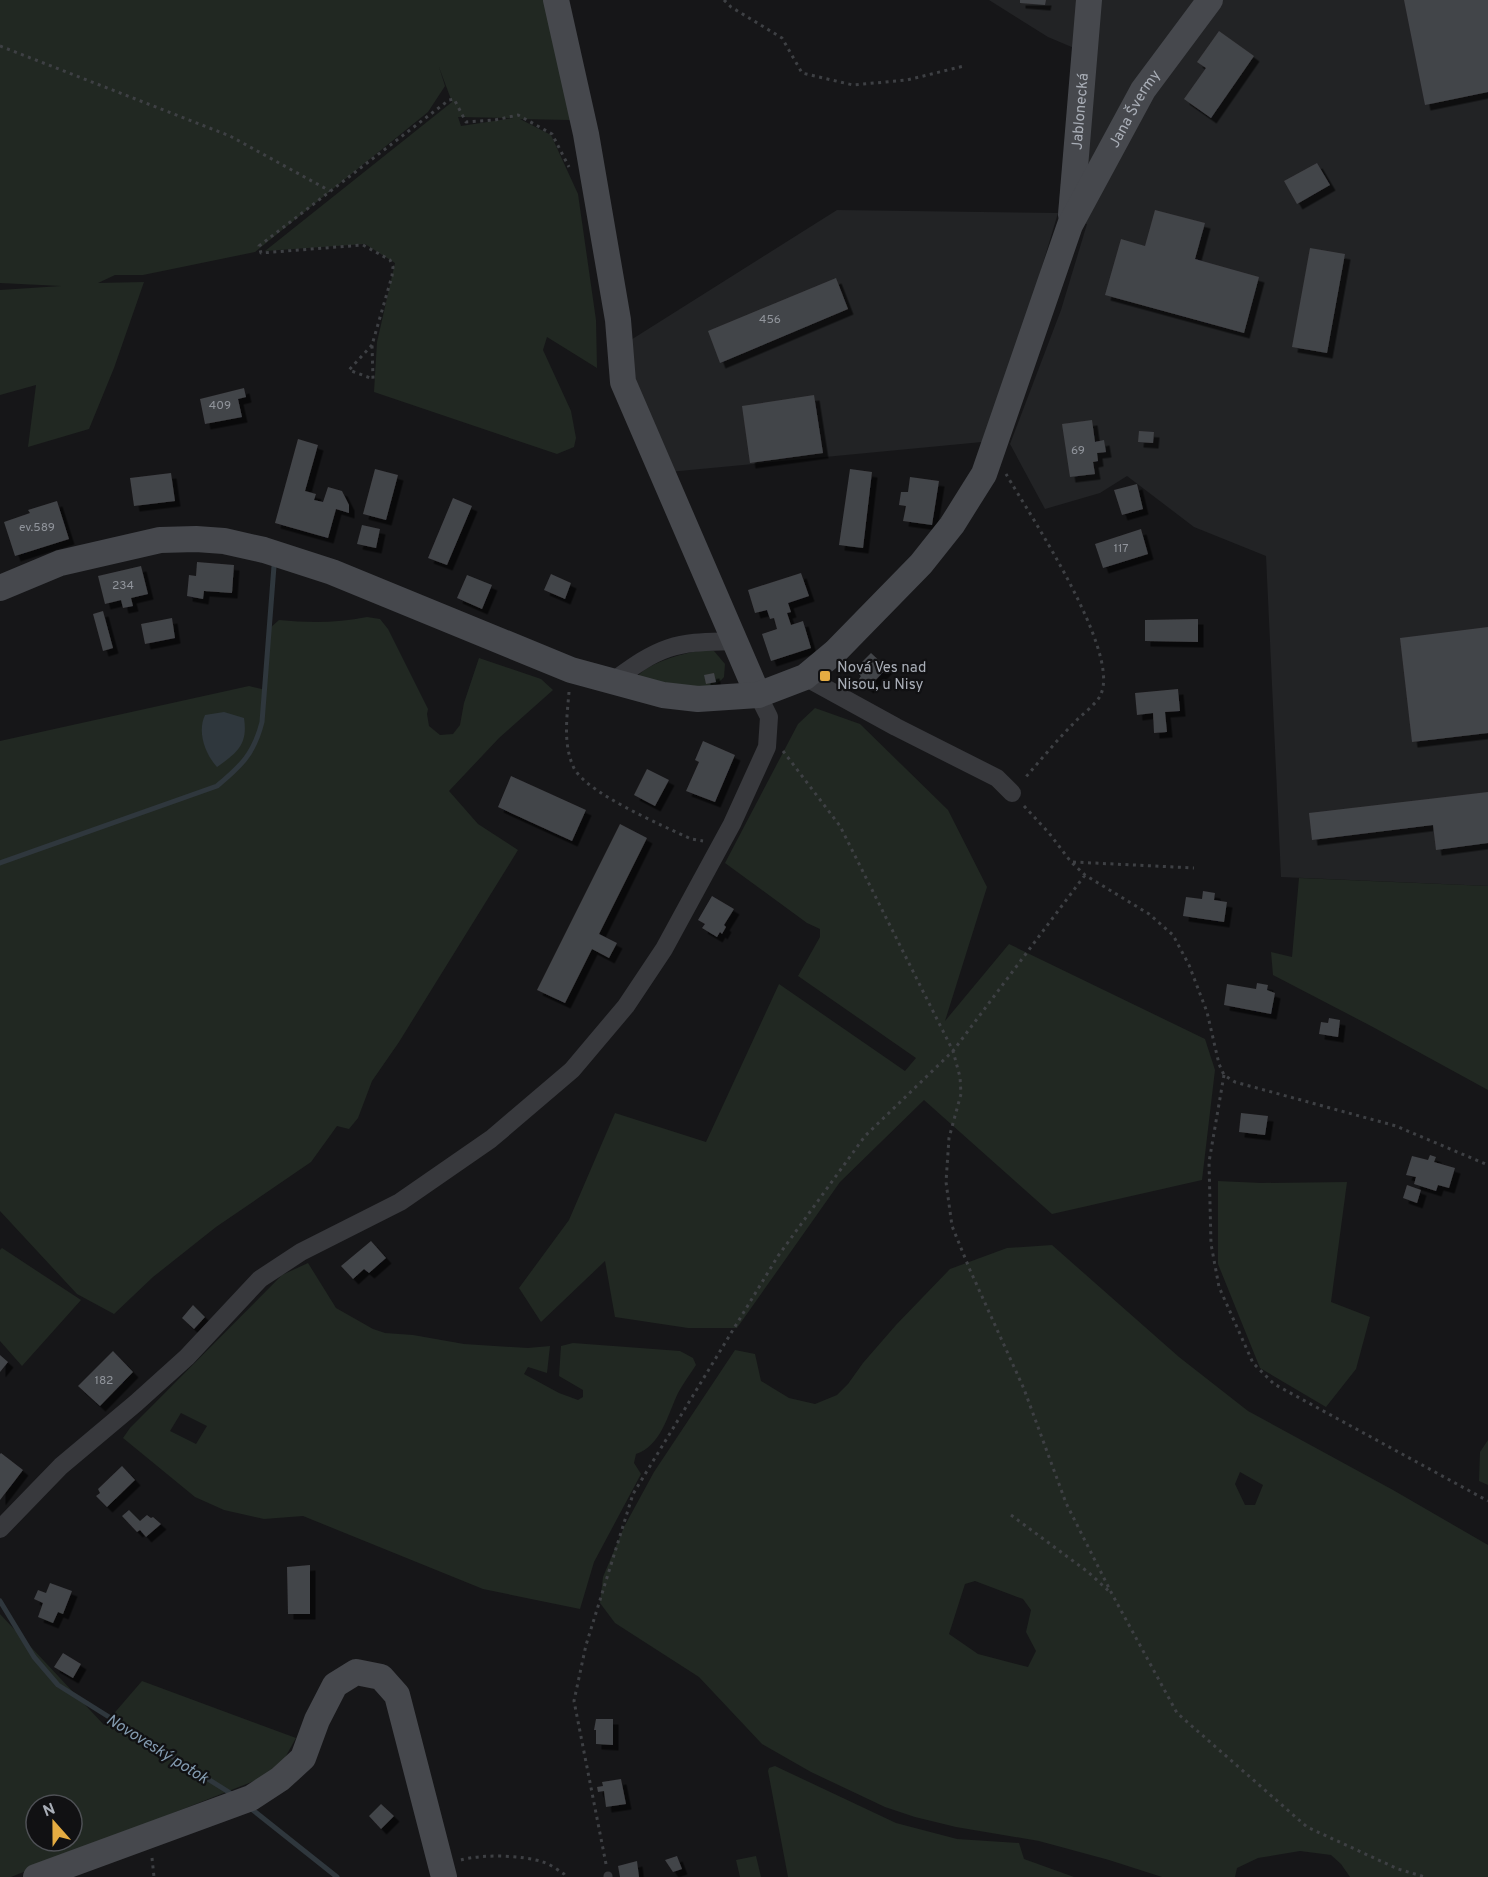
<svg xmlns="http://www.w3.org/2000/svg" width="1488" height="1877" font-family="Overpass,sans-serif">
	<defs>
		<filter id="shadow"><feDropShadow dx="5.5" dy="5.5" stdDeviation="0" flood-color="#0009"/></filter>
	</defs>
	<rect width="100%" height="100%" fill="#161618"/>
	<path fill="#222325" d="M989,0H1488V886L1281,877L1266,556L1194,527L1127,476L1100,493L1045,509L1010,444L1061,310L1087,224L1058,213L1033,297L982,442L669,472L642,409L626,343L837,210L1058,213L1074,48L1048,37Z"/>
	<path fill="#212822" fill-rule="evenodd" d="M0,0H552L571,120L520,119L551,135L578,194L596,320L597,368L547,337L543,350L571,411L576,438L574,447L557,454L374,392L377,342L395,263L365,244L265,251L452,102L439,67L445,86L428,112L255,252L143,275H115L98,283L144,282L114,368L89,429L28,447L36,385L0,395V290L61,286L0,283ZM458,117L513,118L461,126Z
		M367,617L380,619L388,629L428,709L427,714L429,726L440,735L453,734L460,725L464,703L479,658L541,679L553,690L499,738L449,791L478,824L518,850L399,1042L372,1081L358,1118L349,1129L337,1126L311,1162L216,1227L153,1277L114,1314L77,1294L0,1211V741L249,686L266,690L270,628L279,620C309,623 338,623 367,617Z
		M705,650L714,651L725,664L724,677C703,702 664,683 637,677C649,662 686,652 705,650Z
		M815,708L860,724L948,810L987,887L945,1021L1009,944L1205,1039L1215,1070L1202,1180L1052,1214L924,1100L840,1182L737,1328H688L615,1317L605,1261L541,1322L519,1288L569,1220L615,1113L706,1142L779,984L905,1071L916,1058L798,976L820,937V929L807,923L725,863L798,724Z
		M1299,878L1488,886V1090L1371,1026L1273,975L1271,952L1292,957Z
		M1218,1181L1261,1183L1347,1182L1331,1302L1370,1317L1356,1369L1326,1407L1260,1368L1218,1264Z
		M1052,1245L1179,1357L1248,1411L1393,1490L1488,1545V1877H1350L1341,1864L1331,1855L1300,1851L1258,1858L1237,1868L1235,1877H1162L1109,1860L1039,1841L956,1827L915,1817L885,1807L811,1772L762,1744L699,1677L615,1623L600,1603L603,1577L624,1527L654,1472L735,1350L755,1354L761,1381L789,1398L815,1404L837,1395L848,1384L863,1363L896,1325L950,1269L1007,1248ZM1240,1472L1263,1485L1255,1505H1245L1235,1484ZM975,1581L1023,1599L1031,1610L1026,1632L1036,1651L1028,1667L978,1654L949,1634L965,1584Z
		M2,1248L81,1300L22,1366L0,1341V1250Z
		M308,1263L336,1308L373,1329L385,1333L413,1335L464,1344L528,1348L550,1346L547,1373L528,1367L524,1374L559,1393L578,1400L583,1397V1390L559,1376L561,1346L573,1343L680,1351L693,1358L696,1365C690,1374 683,1384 678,1393C668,1414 661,1446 636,1454L634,1463L641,1474L594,1562L580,1609L483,1589L303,1516L264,1519L224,1510L195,1497L123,1438L130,1428L282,1275ZM181,1413L207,1426L196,1444L170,1431Z
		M1488,1440V1485L1479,1481L1480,1452Z
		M0,1614L104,1725L142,1681L296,1738L277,1772L11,1877H0ZM36,1805H72V1841H36Z
		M775,1766L896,1823L957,1839L1019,1843L1024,1859L1074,1877H788L768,1771L769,1768Z
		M756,1856L761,1877H740L736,1860Z"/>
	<path fill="#2f373d" d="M224,712L244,718C248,744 238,752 217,767C205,754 197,732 205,715Z"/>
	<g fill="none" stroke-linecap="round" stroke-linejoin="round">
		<path stroke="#2f373d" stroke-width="5" d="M0,863L217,786C241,766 254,754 262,722L274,566
			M0,1601L34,1657L58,1685L235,1796
			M249,1807L337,1877"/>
	</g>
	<path fill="#434448" filter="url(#shadow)" d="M1020,0H1046L1045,5L1020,3Z
		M1404,0H1488V92L1425,105Z
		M1219,31L1254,56L1211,118L1184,99L1206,68L1197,62Z
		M1317,163L1330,185L1297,204L1284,181Z
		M1155,210L1205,223L1195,259L1259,277L1244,333L1105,295L1121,239L1145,246Z
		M1310,248L1345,254L1327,353L1292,347Z
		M836,278L848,309L720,363L708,331Z
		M244,388L246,397L238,399L242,417L205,424L200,399Z
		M814,395L823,453L750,463L742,406Z
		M1092,420L1095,442L1104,440L1106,452L1097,453L1098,461L1093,462L1095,474L1070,477L1062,424Z
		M1139,431L1154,432L1153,443L1138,442Z
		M298,439L318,445L305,491L316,494L314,500L323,502L328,487L342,491L349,505V513L336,509L328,538L275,523Z
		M375,469L398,475L386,520L363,514Z
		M850,469L872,472L863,548L839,545Z
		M171,473L175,501L134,506L130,478Z
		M910,477L939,481L932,525L903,521L906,506L899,505L901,492H908Z
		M1137,484L1143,509L1122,515L1114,490Z
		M453,498L472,506L447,565L428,558Z
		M57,501L69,539L15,556L4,522L30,513L28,510Z
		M362,525L380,529L376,548L357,544Z
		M1141,529L1148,554L1103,568L1095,544Z
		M197,562L234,565L232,593L204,591L203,599L187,596L189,575L196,576Z
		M141,566L148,594L131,598L133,606L123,608L121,600L105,604L98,576Z
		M801,573L809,596L788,603L791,612L787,613L791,625L803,621L811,648L771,661L762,634L777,629L774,618L770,619L767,610L755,613L748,590Z
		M551,574L571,583L565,599L544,590Z
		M467,575L492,585L482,609L457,598Z
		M103,611L113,648L103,651L93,614Z
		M172,618L175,638L145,644L141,624Z
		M1198,619V642L1145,641V620Z
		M1488,627V733L1412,742L1400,638Z
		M871,653L887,668L868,688L859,679L861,676L854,670Z
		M714,673L716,682L706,684L704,675Z
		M1178,689L1180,711L1165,712L1167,732L1154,733L1153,713L1137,715L1135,693Z
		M703,741L735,755L715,802L686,791L699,762L695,760Z
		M647,769L669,780L655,806L634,795Z
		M511,776L586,810L572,841L498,807Z
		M1488,792V843L1436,850L1433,825L1312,840L1309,813Z
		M620,824L647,838L599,934L617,943L609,958L592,949L565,1003L537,990Z
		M1203,891L1215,893L1214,900L1227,902L1224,922L1183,916L1186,897L1202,899Z
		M712,896L734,909L724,925L726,927L722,934L720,932L717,937L702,928L705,924L698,920Z
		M1257,983L1268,985L1267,990L1275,993L1271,1014L1224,1005L1227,984L1256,989Z
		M1329,1018L1340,1020L1338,1037L1319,1034L1321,1022L1328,1023Z
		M1241,1113L1268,1116L1265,1135L1239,1132Z
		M1430,1155L1436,1157L1434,1162L1455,1168L1449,1188L1438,1185L1436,1191L1414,1184L1416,1177L1406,1175L1412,1156L1428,1160Z
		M1407,1185L1421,1190L1417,1203L1403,1198Z
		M371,1241L386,1258L369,1273L364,1269L353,1279L341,1266Z
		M193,1305L205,1317L194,1329L182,1318Z
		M113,1351L133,1372L100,1406L78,1386Z
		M0,1355L8,1362L0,1372Z
		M1,1453L23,1470L0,1500V1454Z
		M122,1466L135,1480L107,1507L96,1496L100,1493L98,1489Z
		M129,1510L140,1521L147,1515L151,1518L153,1517L161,1524L146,1537L140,1530L137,1532L122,1516Z
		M310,1565V1614H288L287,1567Z
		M50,1583L72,1591L63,1614L58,1612L53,1623L38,1617L43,1603L34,1599L38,1590L46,1593Z
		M63,1653L81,1664L73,1678L54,1667Z
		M596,1719H613V1745L596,1744V1730H594Z
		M621,1779L626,1804L606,1807L604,1791L598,1792L597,1787L603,1786L602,1782Z
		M381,1804L394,1816L381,1829L369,1816Z
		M677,1856L682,1869L673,1872L665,1860Z
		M637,1861L639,1877H620L618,1866Z"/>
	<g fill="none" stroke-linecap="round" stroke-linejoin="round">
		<path stroke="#3e4044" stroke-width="3" stroke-dasharray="3 4.5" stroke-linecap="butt" d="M724,0L731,7L782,38L802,73L853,85L907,80L964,66
			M0,46L230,136L330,191
			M372,345L349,370L373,379L372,345L392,276L393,267L390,260L363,245L261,253L259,246L449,100L454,99L466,122L495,120L518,115L552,134L569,167
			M1006,474C1030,515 1120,650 1101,694C1098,703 1080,716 1073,724C1056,741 1040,761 1024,779
			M569,692C567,717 563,743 573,766C583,792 664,826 691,839L703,841
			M783,751L840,826L953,1051L960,1077L961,1094L949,1138L946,1182L952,1226L970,1270L1024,1389L1066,1503L1112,1594L1177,1713L1307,1827L1398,1869L1425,1877
			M1024,806L1049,833L1071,862L1085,875L1149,914L1173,935L1189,965L1207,1012L1219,1064L1224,1075L1235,1082L1396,1126L1488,1165
			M1073,862L1194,868
			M1224,1075L1209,1162L1211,1244L1219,1287L1253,1363L1274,1384L1488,1501
			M1011,1515L1088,1572L1111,1593
			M152,1858L154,1877
			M461,1860C482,1854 522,1855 543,1862C550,1864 558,1870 564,1874L566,1877
			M606,1864L574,1701L586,1645L633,1494L778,1256L865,1136L953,1051L1085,875"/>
		<path stroke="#38393d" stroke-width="9" d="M608,1876V1877"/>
		<path stroke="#38393d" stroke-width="18" d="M805,677L896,727L997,778L1012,793
			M613,681C631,668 648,655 669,648C690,641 713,642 734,641
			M0,1529L61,1466L136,1403L187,1357L260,1279L301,1252L400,1202L491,1139L572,1070L626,1006L664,949L732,824L767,747L769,717L758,695"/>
		<g stroke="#46484d" stroke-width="26">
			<path d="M556,0L586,134L618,320L623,382L758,695"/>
			<path id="s1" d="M1071,215L1089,0"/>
			<path id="s2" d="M0,588L60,563L160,540L196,539L224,541L264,550L332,572L571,670L663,695L698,699L758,695L805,677L835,652L921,564L952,525L984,474L1070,225L1143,90L1210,0"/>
			<path d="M36,1877L251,1798L280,1779L303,1758L317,1720L335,1685L356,1672L381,1677L397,1695L444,1877"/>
		</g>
	</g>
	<rect fill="#e5ac42" stroke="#111113" stroke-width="2" x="819" y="670" width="12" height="12" rx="3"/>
	<g text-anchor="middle" stroke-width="4.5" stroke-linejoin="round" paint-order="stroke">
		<g font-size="12" fill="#90949b">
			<text x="770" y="323">456</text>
			<text x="220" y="409">409</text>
			<text x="1078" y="454">69</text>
			<text x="37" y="531">ev.589</text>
			<text x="1121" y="552">117</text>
			<text x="123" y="589">234</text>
			<text x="104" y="1384">182</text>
		</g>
		<g font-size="15" fill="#a9aeb7" stroke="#111113">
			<text dy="5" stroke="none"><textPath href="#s2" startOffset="1512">Jana Švermy</textPath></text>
			<text dy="5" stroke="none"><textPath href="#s1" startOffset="104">Jablonecká</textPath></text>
		</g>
		<g font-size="15" fill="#a9aeb7" stroke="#111113" text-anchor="start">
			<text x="837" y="672">Nová Ves nad<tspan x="837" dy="17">Nisou, u Nisy</tspan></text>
		</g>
		<g font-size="16" font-style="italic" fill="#839bb0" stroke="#111113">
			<text transform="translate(158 1748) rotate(32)" y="6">Novoveský potok</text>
		</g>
	</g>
	<g transform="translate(54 1823) rotate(339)"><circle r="28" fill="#111113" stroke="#4e5055" stroke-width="1.5"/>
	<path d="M0-4.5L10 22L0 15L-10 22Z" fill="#e5ac42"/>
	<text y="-9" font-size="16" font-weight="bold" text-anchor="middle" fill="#a9aeb7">N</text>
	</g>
</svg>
